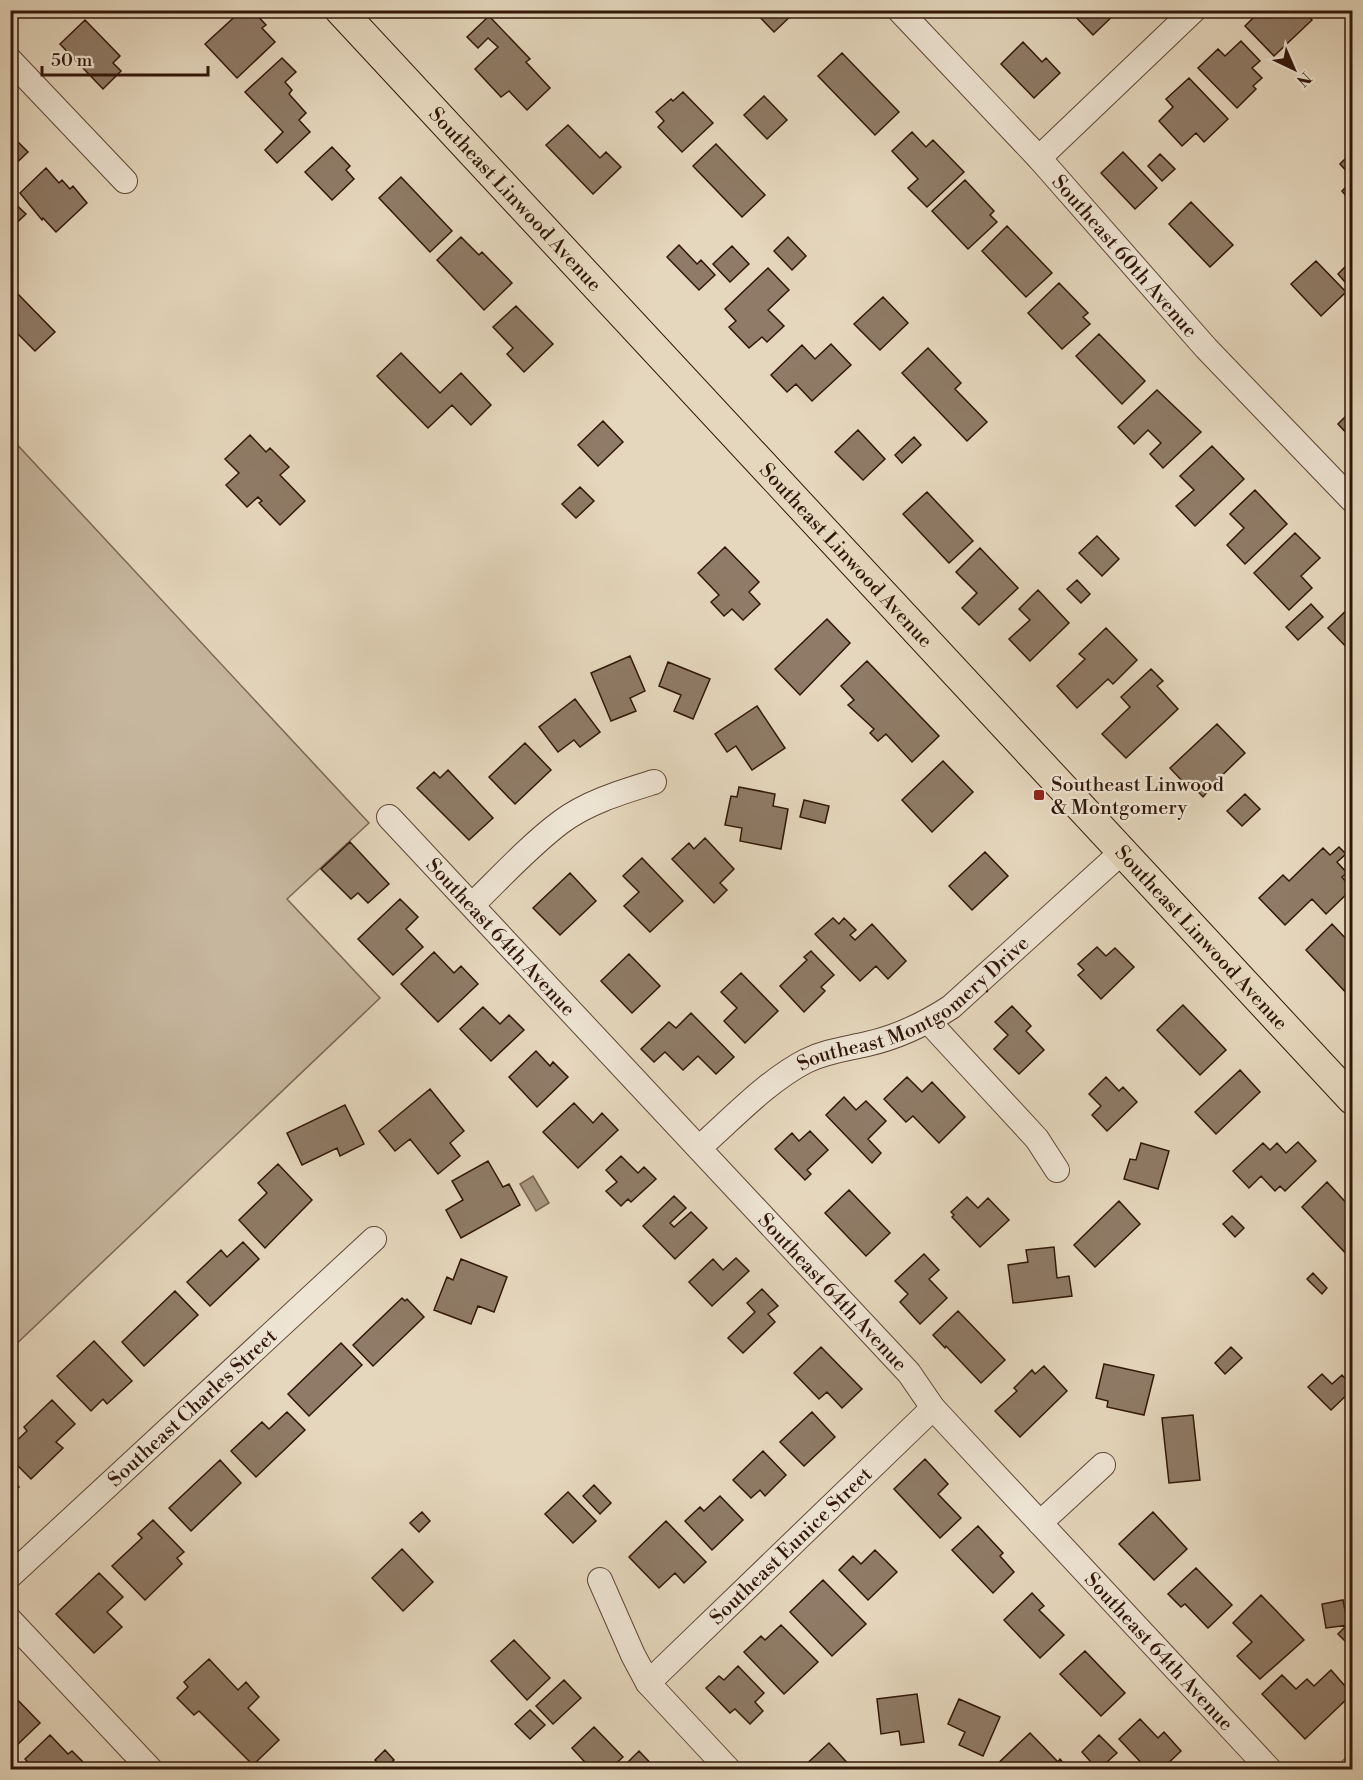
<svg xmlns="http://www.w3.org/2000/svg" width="1363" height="1780" font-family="'Libre Bodoni',serif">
	<rect width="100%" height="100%" fill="#e5d7bd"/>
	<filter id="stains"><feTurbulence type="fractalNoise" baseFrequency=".00333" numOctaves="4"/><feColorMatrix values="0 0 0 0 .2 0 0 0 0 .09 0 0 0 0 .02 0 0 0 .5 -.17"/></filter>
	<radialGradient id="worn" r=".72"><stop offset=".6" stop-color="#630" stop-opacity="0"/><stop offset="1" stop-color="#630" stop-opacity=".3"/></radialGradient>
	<path fill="#c6b69e" stroke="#7c6654" stroke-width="1.5" d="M11,438L369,823L287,899L380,998L11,1349Z"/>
	<path fill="#a89680" stroke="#786350" stroke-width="1.5" d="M533,1176L549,1203L536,1211L520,1184Z"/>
	<path fill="#8f7b67" stroke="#311709" stroke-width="1.5" d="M242,10H252L266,25L262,28L275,42L237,78L205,44Z
		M753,10H797L774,32Z
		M1073,10H1119L1093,35L1071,12Z
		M1261,10H1303L1312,20L1274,56L1245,26Z
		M489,16L530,59L526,62L550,88L527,110L509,91L501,97L475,69L498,47L488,38L478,48L467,37Z
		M85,20L120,56L113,63L121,71L103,89L60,44Z
		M1241,41L1260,61L1252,68L1262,78L1253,86L1256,89L1237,108L1198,68L1218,49L1225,56Z
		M1023,42L1042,62L1046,58L1060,73L1034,98L1001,64Z
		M842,53L899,112L875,135L818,76Z
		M282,58L296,72L285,82L292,90L289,94L306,113L299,120L310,132L277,163L265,150L283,132L245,92Z
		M1189,78L1228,119L1204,142L1196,133L1182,146L1159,121L1173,107L1166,99Z
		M683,92L713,123L682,152L658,127L664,121L656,112L671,99L673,101Z
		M764,96L787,120L767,139L744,115Z
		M568,125L600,158L606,152L621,167L593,194L546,145Z
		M912,132L926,147L933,140L964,172L927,207L908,188L918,179L892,151Z
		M10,134L28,152L10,169Z
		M716,144L765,195L742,217L693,166Z
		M332,147L350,166L346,170L354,179L332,200L305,172Z
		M1123,152L1157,188L1135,209L1101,173Z
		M1352,152V177L1340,164Z
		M1160,154L1175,169L1162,181L1148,166Z
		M46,168L59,183L62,180L70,189L73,186L87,203L56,232L43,218L42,220L20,193Z
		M401,177L452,231L430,252L379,198Z
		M965,180L994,211L990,215L997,222L968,249L932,211Z
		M1352,181V203L1342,191Z
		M10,199L26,214L10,229Z
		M1191,202L1233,245L1210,267L1169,224Z
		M1007,226L1052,273L1026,297L982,251Z
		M461,237L479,255L482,252L512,283L484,310L437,260Z
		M788,237L806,256L792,270L774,251Z
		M679,245L697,264L701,260L715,275L699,290L667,257Z
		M732,246L749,264L730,282L713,264Z
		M1352,260V290L1338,274Z
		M1316,261L1346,292L1321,316L1291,284Z
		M768,268L789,290L768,310L784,326L767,342L762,337L749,348L729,327L736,321L725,309Z
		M1059,283L1088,313L1083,317L1090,324L1062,349L1028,313Z
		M16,292L55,332L35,351L10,326V297Z
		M883,297L908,323L880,350L854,324Z
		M516,306L553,344L524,372L507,354L513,348L493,327Z
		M1099,334L1145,381L1122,404L1076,356Z
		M831,344L851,365L812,401L796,384L787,392L771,375L802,345L815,359Z
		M928,348L961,383L955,389L987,422L967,441L902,373Z
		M401,353L440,393L461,373L491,405L471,425L452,405L428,428L377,376Z
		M1157,390L1201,432L1163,468L1150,454L1161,443L1148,430L1134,444L1118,427Z
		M1352,410V439L1338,424Z
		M603,421L623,442L598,466L578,445Z
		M858,430L885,459L863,480L835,452Z
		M250,435L266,452L270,448L289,467L280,475L305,501L280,525L259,503L262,501L258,497L247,507L226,485L239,473L225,459Z
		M914,437L921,445L902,463L895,455Z
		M1212,446L1244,479L1195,526L1176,506L1194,490L1180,476Z
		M580,487L594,501L576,518L562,504Z
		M1255,490L1287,524L1245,564L1227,545L1244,528L1230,514Z
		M927,492L973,541L949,563L903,514Z
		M1295,533L1320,558L1301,576L1312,588L1289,610L1254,573Z
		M1097,536L1119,559L1102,576L1079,553Z
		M725,547L759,582L749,592L760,604L743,620L732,609L724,616L711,602L719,595L698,573Z
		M980,548L1018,588L979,625L962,608L977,593L956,572Z
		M1077,580L1090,594L1081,603L1067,589Z
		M1038,590L1069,623L1030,661L1009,639L1030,620L1019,609Z
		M1311,604L1323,617L1298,640L1286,627Z
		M1352,605V653L1328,628Z
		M827,619L850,643L800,695L775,669Z
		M1106,628L1137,660L1113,684L1108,679L1077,708L1057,686L1085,659L1079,654Z
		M630,656L645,691L630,698L636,711L611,721L591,673Z
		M867,661L939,736L912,762L886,734L878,741L870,733L874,729L848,705L854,700L841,686Z
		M668,662L710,679L693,719L674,711L681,695L659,686Z
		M1151,669L1163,681L1157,686L1178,709L1126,758L1102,734L1130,707L1121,697Z
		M575,699L600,732L580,747L574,740L558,752L539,727Z
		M757,706L785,748L752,770L736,746L727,752L715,734Z
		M1217,724L1245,753L1208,789L1209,790L1203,797L1188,781L1185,784L1170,768Z
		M525,743L551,770L515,804L489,777Z
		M943,761L973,792L932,832L902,800Z
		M448,770L493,818L469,840L417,788L434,772L440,778Z
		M739,787L775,794L773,806L788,809L781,849L740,841L742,828L725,825L731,796L737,797Z
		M1245,794L1260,809L1242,826L1227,811Z
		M804,800L829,806L825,823L800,817Z
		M705,838L734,869L720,883L727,890L714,903L672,859L689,843L694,849Z
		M350,842L389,884L368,903L358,893L351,899L321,869Z
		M1339,847L1346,854L1337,862L1347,873L1342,877L1352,889L1326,914L1312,899L1285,925L1259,898L1283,875L1289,881L1323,848L1330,855Z
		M985,852L1008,876L972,910L949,886Z
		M642,858L683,901L650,932L624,906L639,892L623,876Z
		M570,873L596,901L560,935L533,908Z
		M400,899L418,917L406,929L423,947L393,975L358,939Z
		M833,918L839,924L844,918L856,930L850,935L855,940L872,924L906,961L888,979L876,966L860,981L815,934Z
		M1332,924L1352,945V999L1306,950Z
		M1097,947L1106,956L1115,948L1134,967L1101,999L1078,975L1084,970L1078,964Z
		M811,951L834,975L821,987L825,991L804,1012L780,986L807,960L804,957Z
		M434,952L454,973L461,966L478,984L438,1022L401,984Z
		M629,954L660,986L632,1013L601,981Z
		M741,973L778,1011L745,1043L724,1021L737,1008L721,992Z
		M1183,1005L1226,1050L1200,1075L1157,1030Z
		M1012,1006L1031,1026L1026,1031L1044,1050L1019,1074L994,1049L1008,1035L995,1022Z
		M483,1007L500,1024L509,1015L524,1030L491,1061L460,1029Z
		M691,1013L734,1057L716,1074L698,1056L683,1070L665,1052L654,1062L641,1049L669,1022L676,1028Z
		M536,1051L550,1066L553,1062L568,1077L537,1107L509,1077Z
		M1240,1070L1260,1092L1216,1134L1195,1112Z
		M907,1077L922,1092L932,1082L965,1117L939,1143L913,1116L906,1122L884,1099Z
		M1106,1077L1119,1091L1123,1087L1137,1102L1107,1131L1092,1115L1101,1106L1089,1094Z
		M430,1089L464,1131L450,1143L460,1156L438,1174L410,1139L395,1151L379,1131Z
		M844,1097L856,1110L866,1101L886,1121L868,1139L881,1153L872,1163L826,1115Z
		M574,1103L593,1123L602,1113L618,1130L578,1168L543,1132Z
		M345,1105L364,1144L340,1156L337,1148L302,1165L287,1133Z
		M810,1131L828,1150L807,1170L811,1174L805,1180L775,1149L792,1133L799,1141Z
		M1298,1142L1316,1161L1285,1191L1280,1186L1275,1191L1261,1176L1249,1188L1233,1171L1263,1143L1270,1150L1277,1143L1286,1153Z
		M1141,1143L1169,1151L1158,1189L1124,1179L1130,1159L1136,1160Z
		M621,1156L638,1173L644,1167L656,1179L631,1202L628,1199L621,1206L606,1191L617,1182L606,1170Z
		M488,1161L503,1187L509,1184L520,1205L461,1238L446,1210L463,1200L452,1181Z
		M278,1164L312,1200L265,1248L239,1220L267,1193L258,1183Z
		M1327,1182L1352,1209V1260L1302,1207Z
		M849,1190L890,1233L866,1256L825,1213Z
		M674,1196L686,1208L670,1223L674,1227L691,1212L707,1228L675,1259L643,1226Z
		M967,1197L978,1208L988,1198L1009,1220L980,1247L952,1217L954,1215L951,1212Z
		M1119,1201L1140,1224L1095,1267L1074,1245Z
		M1232,1216L1244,1228L1235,1237L1223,1224Z
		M243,1242L259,1259L210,1306L187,1282L221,1250L227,1257Z
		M1054,1247L1057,1278L1069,1276L1072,1296L1013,1303L1008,1265L1028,1262L1026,1250Z
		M924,1254L939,1270L929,1279L947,1298L920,1324L900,1302L908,1294L895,1281Z
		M736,1258L749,1271L712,1306L689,1282L713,1259L723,1270Z
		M461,1259L507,1277L494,1312L478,1306L471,1324L434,1310L447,1277L453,1280Z
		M1313,1273L1327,1288L1322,1294L1307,1279Z
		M762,1289L778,1306L768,1314L775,1322L743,1353L728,1338L755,1312L747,1303Z
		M175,1291L198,1315L144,1366L122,1342Z
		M402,1298L405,1301L407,1299L424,1317L373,1366L353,1345Z
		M958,1311L1005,1360L981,1383L946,1346L945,1348L933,1335Z
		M94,1341L132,1381L107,1404L103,1399L91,1411L57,1376Z
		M341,1343L362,1365L309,1416L288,1394Z
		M821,1347L862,1389L842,1408L827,1392L819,1399L794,1373Z
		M1231,1347L1242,1358L1225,1374L1215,1363Z
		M1104,1364L1154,1375L1144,1415L1107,1407L1108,1401L1096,1398Z
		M1044,1366L1067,1391L1020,1437L995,1411L1017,1391L1014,1388L1032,1370L1035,1374Z
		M1322,1374L1332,1384L1342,1375L1352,1386V1390L1331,1410L1308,1387Z
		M52,1400L75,1424L56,1442L63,1448L31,1479L10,1458V1447L27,1431L24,1427Z
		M287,1412L305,1430L256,1477L231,1451L262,1422L269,1429Z
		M812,1412L835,1437L804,1466L780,1442Z
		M1193,1415L1200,1480L1169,1483L1162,1418Z
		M763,1451L786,1475L765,1496L760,1490L751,1498L733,1480Z
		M925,1459L948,1484L938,1494L961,1518L940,1538L894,1489Z
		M220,1460L241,1483L191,1531L169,1508Z
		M10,1478L19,1487L10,1495Z
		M594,1485L611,1503L600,1514L583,1496Z
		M568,1492L596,1521L573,1543L545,1514Z
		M720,1496L743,1520L712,1550L685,1521L700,1507L704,1511Z
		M422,1512L430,1521L419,1532L410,1523Z
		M1153,1512L1187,1549L1154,1580L1119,1544Z
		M153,1520L184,1552L177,1558L182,1564L145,1600L112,1566L142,1538L138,1534Z
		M666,1521L706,1562L684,1583L675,1573L659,1588L629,1557Z
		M978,1526L1003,1553L1000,1556L1014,1572L993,1593L952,1550Z
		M402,1549L433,1582L403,1611L372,1578Z
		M875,1550L897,1572L868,1600L839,1570L853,1556L861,1564Z
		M1196,1568L1232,1605L1208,1628L1185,1604L1181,1607L1168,1594Z
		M99,1573L123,1597L107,1612L122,1627L94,1653L56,1614Z
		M823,1580L866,1624L832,1656L790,1612Z
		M1032,1593L1044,1606L1039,1610L1064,1635L1040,1658L1004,1620Z
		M1261,1595L1304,1640L1260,1679L1237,1656L1252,1642L1233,1623Z
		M1343,1600L1348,1625L1326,1628L1322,1604Z
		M1352,1620V1648L1338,1634Z
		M781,1625L818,1662L784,1694L744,1652L761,1636L765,1640Z
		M514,1640L550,1678L527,1700L491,1661Z
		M1085,1651L1125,1693L1101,1716L1060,1674Z
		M209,1659L238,1690L246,1682L259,1697L248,1708L279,1740L253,1765L199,1711L194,1715L177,1698L188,1687L184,1682Z
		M738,1666L764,1693L755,1702L763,1711L750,1724L735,1709L730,1713L706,1688L719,1676L724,1680Z
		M1331,1670L1352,1694L1305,1739L1262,1694L1282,1675L1296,1689L1307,1679L1314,1686Z
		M564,1680L581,1698L553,1724L536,1706Z
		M10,1692L40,1723L16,1746L10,1745Z
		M917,1694L924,1742L901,1745L899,1731L881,1734L877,1699Z
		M959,1699L1000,1717L983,1756L959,1745L965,1732L948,1724Z
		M530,1710L545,1725L530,1739L515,1724Z
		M1140,1719L1158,1738L1164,1732L1181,1751L1161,1770H1148L1119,1739Z
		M594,1727L623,1757L609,1770H592L572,1748Z
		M1030,1733L1058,1762L1060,1759L1069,1770H991Z
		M50,1735L68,1754L72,1751L91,1770H35L25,1759Z
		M1099,1735L1117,1753L1098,1770L1082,1752Z
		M829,1743L854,1770H800Z
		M385,1750L394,1760L384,1769L375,1760Z
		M639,1751L657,1770H620Z"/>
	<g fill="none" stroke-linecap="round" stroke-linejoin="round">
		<defs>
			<g id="minor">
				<path id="s1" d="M899,10L1039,158L1206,348L1352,500"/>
				<path d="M10,60L125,181"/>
				<path d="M1039,158L1194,10"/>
				<path id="s2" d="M389,817L909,1373L933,1408L1270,1770"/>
				<path d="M472,905C501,877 529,846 561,822C588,802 622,792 654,782"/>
				<path d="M929,1022L1037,1139L1057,1170"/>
				<path id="s3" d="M699,1148C732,1119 767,1081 806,1061C826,1051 846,1049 867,1044C898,1037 925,1024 951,1007L1123,851"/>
				<path d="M1040,1523L1103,1465"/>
				<path id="s4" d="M10,1576L374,1239"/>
				<path d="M600,1580L633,1655L648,1683L729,1770"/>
				<path d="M10,1620L151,1770"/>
				<path id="s5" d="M648,1683L933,1408"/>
				<path d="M1352,1770V1769"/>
			</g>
			<g id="major">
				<path id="s6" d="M340,10L1352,1099"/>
			</g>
		</defs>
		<use href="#minor" stroke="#5e4736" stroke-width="26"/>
		<use href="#major" stroke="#311709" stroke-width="32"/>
		<use href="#minor" stroke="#eee5d4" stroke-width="24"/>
		<use href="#major" stroke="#e5d7bd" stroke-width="30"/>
	</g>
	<rect fill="#8f2418" stroke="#eee5d4" stroke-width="2" x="1033" y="789" width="12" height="12" rx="3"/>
	<g text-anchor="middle" stroke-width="4.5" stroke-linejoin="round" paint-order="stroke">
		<g font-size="20" fill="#311709" stroke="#eee5d4">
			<text dy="7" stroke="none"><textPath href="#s6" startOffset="258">Southeast Linwood Avenue</textPath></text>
			<text dy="7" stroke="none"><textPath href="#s1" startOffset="334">Southeast 60th Avenue</textPath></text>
			<text dy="7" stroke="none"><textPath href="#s6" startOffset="744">Southeast Linwood Avenue</textPath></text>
			<text dy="7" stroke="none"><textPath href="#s2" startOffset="164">Southeast 64th Avenue</textPath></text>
			<text dy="7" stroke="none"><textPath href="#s6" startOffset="1266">Southeast Linwood Avenue</textPath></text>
			<text dy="7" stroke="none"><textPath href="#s3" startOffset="262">Southeast Montgomery Drive</textPath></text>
			<text dy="7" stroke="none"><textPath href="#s2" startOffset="650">Southeast 64th Avenue</textPath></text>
			<text dy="7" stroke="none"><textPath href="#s4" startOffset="248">Southeast Charles Street</textPath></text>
			<text dy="7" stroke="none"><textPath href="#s5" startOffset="198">Southeast Eunice Street</textPath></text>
			<text dy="7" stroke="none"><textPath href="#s2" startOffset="1136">Southeast 64th Avenue</textPath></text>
		</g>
		<g font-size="20" fill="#311709" stroke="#eee5d4" text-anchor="start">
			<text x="1051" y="791">Southeast Linwood<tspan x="1051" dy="23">&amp; Montgomery</tspan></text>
		</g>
	</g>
	<rect width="1363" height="1780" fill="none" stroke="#e5d7bd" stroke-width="36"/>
	<rect x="12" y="12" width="1339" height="1756" fill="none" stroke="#311709" stroke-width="3"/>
	<rect x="18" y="18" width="1327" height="1744" fill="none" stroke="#311709" stroke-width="1.5"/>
	<g transform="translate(1294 69) rotate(136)" stroke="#eee5d4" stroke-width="4.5" paint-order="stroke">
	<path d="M0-4.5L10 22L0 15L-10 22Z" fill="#311709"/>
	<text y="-9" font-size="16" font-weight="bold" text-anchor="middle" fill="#311709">N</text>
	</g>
	<path d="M42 66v9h166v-9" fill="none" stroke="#311709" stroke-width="3"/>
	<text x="51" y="66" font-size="18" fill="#311709" stroke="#eee5d4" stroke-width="4.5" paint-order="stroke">50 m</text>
	<rect width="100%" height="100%" filter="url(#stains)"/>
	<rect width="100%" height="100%" fill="url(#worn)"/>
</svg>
